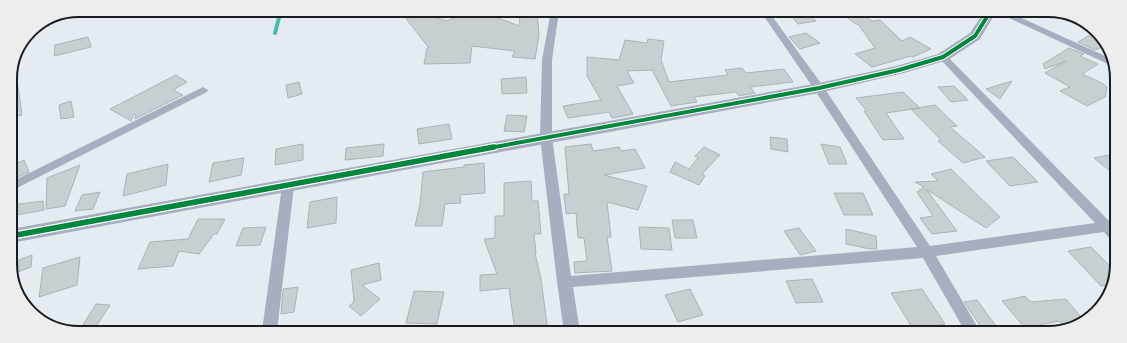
<svg xmlns="http://www.w3.org/2000/svg" width="1127" height="343" font-family="'Zilla Slab',serif">
	<rect width="100%" height="100%" fill="#e5ecf1"/>
	<g fill="none" stroke-linecap="round" stroke-linejoin="round">
		<path stroke="#4bbbad" stroke-width="4" d="M275,33L281,10"/>
	</g>
	<path fill="#c8cfd2" stroke="#acb3b6" d="M412,11H418L447,21L468,11L478,17L484,13L520,26L519,12L537,11L539,35L535,59L512,57L515,51L472,46L470,63L424,64L427,48H429L404,16Z
		M802,12H807L816,21L798,24L789,13Z
		M839,12H860L872,21L880,20L902,41L910,37L931,49L913,57L911,56L872,67L855,54L875,48L858,24H856Z
		M806,33L820,43L800,49L789,37Z
		M1090,35L1104,43L1106,46L1095,50L1078,42Z
		M88,37L91,47L54,56L55,45Z
		M648,39L664,41L661,60L669,82L728,75L725,70L742,68L746,73L784,69L793,82L750,87L755,93L739,96L736,92L694,97L697,102L671,106L652,70L627,71L634,83L617,86L633,114L612,118L609,112L568,118L563,106L601,100L587,76V57L619,60L625,40L647,43Z
		M1069,48L1084,54L1080,56L1098,64L1082,74L1100,82L1107,87L1105,97L1087,106L1060,91L1070,87L1045,73L1066,61L1045,69L1043,64Z
		M176,75L187,82L173,90L183,95L135,119L136,115L134,114L131,121L110,109Z
		M526,77L527,93L502,94L501,79Z
		M17,80L22,115L10,118V81Z
		M1012,81L1000,99L986,89Z
		M299,82L302,94L288,98L286,85Z
		M954,86L968,100L951,102L938,87Z
		M903,92L920,108L886,113L904,139L883,140L864,111H867L856,98Z
		M71,101L74,117L61,119L59,105Z
		M935,105L957,126L950,127L985,157L963,163L938,141L941,140L911,109Z
		M507,115L527,116L524,132L504,131Z
		M449,124L452,139L419,144L417,129Z
		M770,137L787,139L788,152L771,149Z
		M303,144V160L275,165L276,149Z
		M384,144L383,156L345,160L346,148Z
		M591,144L593,151L619,147L621,151L635,149L645,168L604,175L647,186L638,210L607,202L611,237H607L612,271L575,273L574,262L587,261L584,238H578L576,213L566,214L564,194H569L565,147Z
		M821,144L840,147L847,164H829Z
		M704,147L720,155L702,174L705,176L699,185L670,172L675,162L689,169L698,158L695,156Z
		M1109,155L1115,160V175L1094,158Z
		M1013,157L1038,182L1010,186L986,161Z
		M244,158L241,175L209,182L213,163Z
		M24,160L29,172L11,180V166Z
		M484,163L485,193L460,195L461,203L445,204L442,226H415L420,204L423,172L464,167V165Z
		M168,164L166,185L123,196L127,174Z
		M80,165L65,206L46,209L47,178Z
		M951,169L1000,217L986,228L926,189L957,231L932,234L920,218L933,216L917,192L924,187L915,182L938,181L931,174Z
		M531,181L532,201H538L541,234H534L536,253H535L541,279L548,332H515L509,288L480,291V275L497,274L484,239L495,238V216H504V183Z
		M100,192L93,209L75,211L82,195Z
		M834,193H863L873,215H844Z
		M337,197L336,223L307,228L310,202Z
		M43,201L44,210L11,216V205Z
		M198,219H225L217,234H214L199,254L179,251L173,266L138,269L150,242L188,239Z
		M672,220H693L697,238H675Z
		M266,227L260,245L236,246L243,228Z
		M639,227L669,228L672,250L641,249Z
		M799,228L816,251L800,255L784,231Z
		M846,229L876,236L877,249H870L846,244Z
		M1091,247L1115,271V282L1113,284L1101,286L1068,251Z
		M32,255L31,267L18,272L19,260Z
		M80,257L77,285L39,297L43,268Z
		M379,263L381,280L362,285L380,299L361,316L349,306L354,302L351,270Z
		M812,279L823,302L796,303L786,281Z
		M298,287L294,312L281,314L283,289Z
		M690,289L703,315L678,322L665,295Z
		M922,289L945,324L913,329L891,293Z
		M414,291L444,292L437,324L406,323Z
		M1025,296L1031,302L1066,299L1084,321L1065,328L1059,321L1025,328L1002,301Z
		M977,300L1001,333H985L964,302Z
		M96,304L110,305L95,328H81Z"/>
	<g fill="none" stroke-linecap="round" stroke-linejoin="round">
		<path fill="#a7aebf" fill-rule="evenodd" d="M551,11H559L552,60V137L571,276L917,247L814,89L761,12H769L823,86L930,246L1095,223L940,59L938,57L940,55H946L1109,221L1115,220V240L1110,239L1104,232L936,256L981,333H966L923,258L573,287L580,332H564L557,282L540,137L542,60Z
			M996,12H1008L1112,59L1116,66L1110,65Z
			M203,87L208,90L207,92L11,191V182Z
			M288,182L292,183L294,186L277,331H262L282,186L284,183Z"/>
		<path fill="#a5adbf" fill-rule="evenodd" d="M984,12H996L980,39L948,60L904,73L819,93L11,243V229L819,83L896,66L938,54L970,33Z"/>
		<defs>
			<path id="cycleway-far1" d="M489,148L819,88L899,70L943,57L975,36L990,12"/>
			<path id="cycleway" d="M11,236L494,147"/>
		</defs>
		<use href="#cycleway-far1" stroke="#fff" stroke-width="6"/>
		<use href="#cycleway" stroke="#fff" stroke-width="8"/>
		<use href="#cycleway-far1" stroke="#00873e" stroke-width="4"/>
		<use href="#cycleway" stroke="#00873e" stroke-width="5.5"/>
	</g>
	<path d="M0 0H1127V343H0ZM79 17H1048A62 62 0 0 1 1110 79V264A62 62 0 0 1 1048 326H79A62 62 0 0 1 17 264V79A62 62 0 0 1 79 17Z" fill="#ededed" fill-rule="evenodd"/>
	<path fill="none" stroke="#191d21" stroke-width="2" d="M79 17H1048A62 62 0 0 1 1110 79V264A62 62 0 0 1 1048 326H79A62 62 0 0 1 17 264V79A62 62 0 0 1 79 17Z"/>
</svg>
